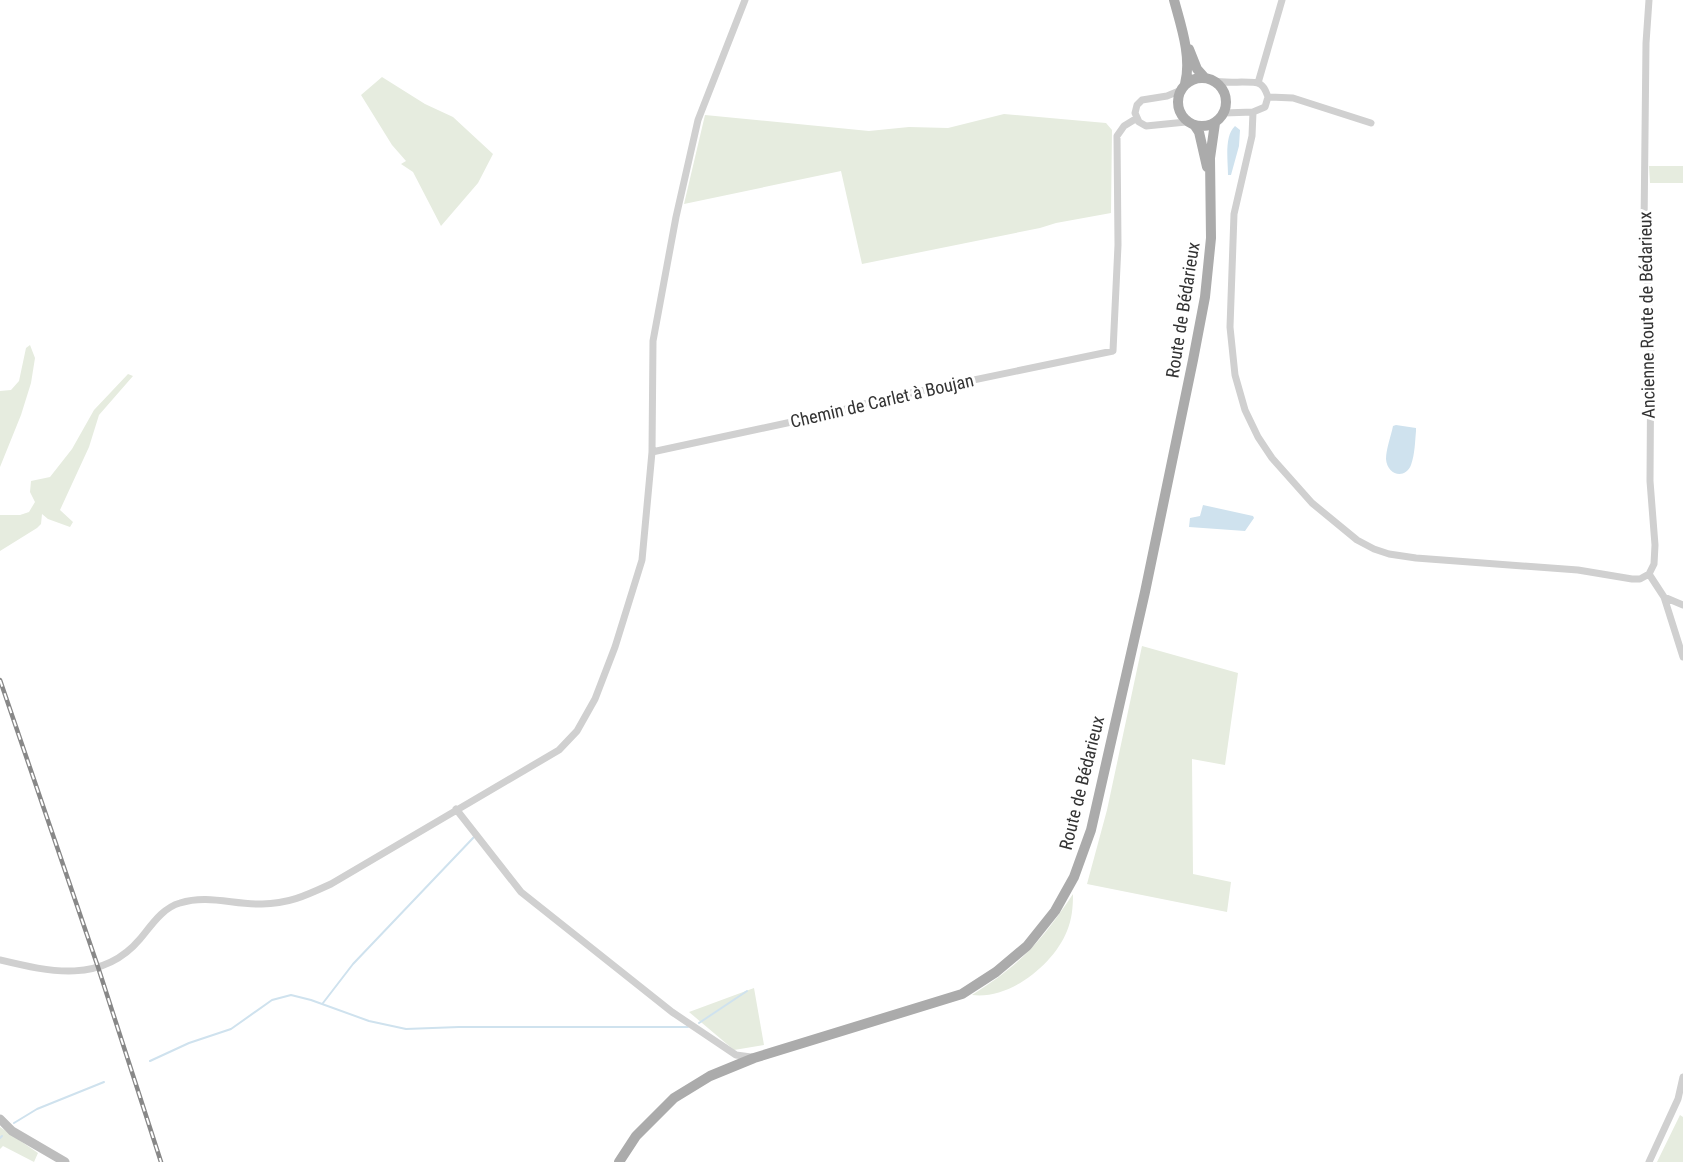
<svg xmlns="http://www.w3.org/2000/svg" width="1683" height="1162" font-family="'Roboto Condensed',sans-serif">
	<rect width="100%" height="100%" fill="#fff"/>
	<path fill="#e6ecdf" d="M382,77L425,104L453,117L493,154L478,183L441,226L413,172L401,164L406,161L392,145L361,95Z
		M1004,114L1106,123L1112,130L1111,213L1056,223L1040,228L862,264L841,171L684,204L705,115L869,131L909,127L948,128Z
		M1649,166H1683V183H1650Z
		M30,345L35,358L31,383L21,415L0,467V391L11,390L19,381L26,348Z
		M128,374L133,376L99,415L89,447L60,510L73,522L70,527L48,519L42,514L41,524L37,528L0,551V515H20L29,512L35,502L30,492L31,481L50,477L72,449L94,410Z
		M1142,646L1238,673L1225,765L1192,759L1193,874L1231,882L1227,912L1087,884L1107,810Z
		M1073,894C1073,907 1072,919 1067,931C1054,964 1010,1000 972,995C1021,964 1041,942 1073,894Z
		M754,988L764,1045L734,1050L689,1012Z
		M1680,1115L1683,1117V1162H1657Z
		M0,1127L38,1153L34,1162L3,1146L0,1149Z"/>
	<path fill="#cfe2ee" d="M1235,126L1240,130L1239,146L1231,175H1228C1228,161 1224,136 1235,126Z
		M1396,425L1416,428V431C1415,441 1415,454 1411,465C1405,480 1387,475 1386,459C1386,449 1391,436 1393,426Z
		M1203,505L1253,516L1254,518L1245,531L1189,527L1190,518L1200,516Z"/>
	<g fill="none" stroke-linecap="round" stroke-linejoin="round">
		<path stroke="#cfe2ee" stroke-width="2" d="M323,1003L353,964L474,837
			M699,1023L747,991
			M150,1061L189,1043L231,1029L272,1000L291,995L311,1000L369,1021L406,1029L459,1027H688
			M14,1123L37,1109L104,1082
			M0,1138L2,1136"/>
		<path stroke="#d0d0d0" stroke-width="7" d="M1649,0L1646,43L1644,227L1651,330L1650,481L1655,545L1654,564L1649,574
			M1214,81C1226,84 1254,80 1260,84C1265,87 1266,92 1268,97L1265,107L1253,112L1224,113
			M1258,83L1282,0
			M1179,91L1167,96L1142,100L1137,105L1135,113L1139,122L1146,126L1186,122
			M1268,97L1293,98L1371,123
			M1253,112L1252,136L1234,214L1230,327L1235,375L1245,410L1258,437L1272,458L1312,503L1357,540L1374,549L1389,554L1416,558L1578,570L1632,579H1640L1649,574
			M652,452L824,415L887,398L1113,351L1118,245L1117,136L1124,126L1137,118
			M1649,574L1664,597L1683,657
			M1664,597L1683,605
			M456,809L521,892L672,1012L736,1055L751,1057
			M0,960C50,972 102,984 140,939C151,926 162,908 180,903C208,894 234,905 262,904C289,904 307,895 331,884L559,750L577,731L595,699L615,647L642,560L652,452L653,341L676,217L698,120L745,0
			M1649,1162L1678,1099L1683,1077"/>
		<path stroke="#bdbdbd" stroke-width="9" d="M0,1119L12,1131L65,1162"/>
		<path stroke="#ababab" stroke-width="10" d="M1174,0C1181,26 1192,57 1185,84
			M1189,49L1197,69L1205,78
			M1178 102a24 24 0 1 1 48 0a24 24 0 1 1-48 0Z
			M1195,126L1199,132L1207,167
			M619,1162L636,1136L674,1098L710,1076L754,1058L962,994L996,972L1027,946L1055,911L1074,877L1091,830L1145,592L1193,360L1205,297L1211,238L1210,158L1215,123"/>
		<defs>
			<path id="rail" d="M0,680L98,967L161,1162"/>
		</defs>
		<use href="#rail" stroke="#888" stroke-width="4.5"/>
		<use href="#rail" stroke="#fff" stroke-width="2" stroke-dasharray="7" stroke-linecap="butt"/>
	</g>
	<g text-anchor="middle" stroke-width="6" stroke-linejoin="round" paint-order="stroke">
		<g font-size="18" fill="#333" stroke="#fff">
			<text transform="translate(1183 310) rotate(-81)" y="6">Route de Bédarieux</text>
			<text transform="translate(1647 315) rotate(-91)" y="6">Ancienne Route de Bédarieux</text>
			<text transform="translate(882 401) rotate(-13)" y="6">Chemin de Carlet à Boujan</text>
			<text transform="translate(1082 783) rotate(-76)" y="6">Route de Bédarieux</text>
		</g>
	</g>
</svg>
